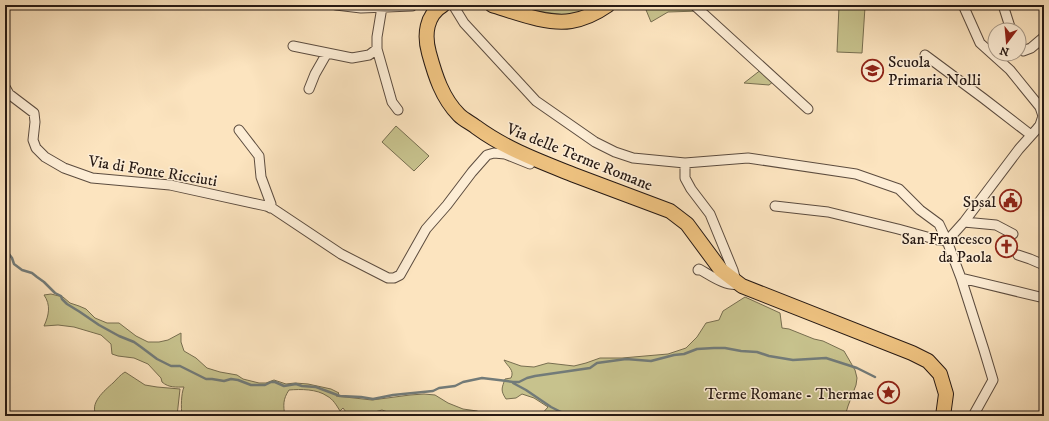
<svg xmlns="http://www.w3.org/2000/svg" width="1049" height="421" font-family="'IM FELL DW Pica',serif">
	<rect width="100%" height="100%" fill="#fce4bf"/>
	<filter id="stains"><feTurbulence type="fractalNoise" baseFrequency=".005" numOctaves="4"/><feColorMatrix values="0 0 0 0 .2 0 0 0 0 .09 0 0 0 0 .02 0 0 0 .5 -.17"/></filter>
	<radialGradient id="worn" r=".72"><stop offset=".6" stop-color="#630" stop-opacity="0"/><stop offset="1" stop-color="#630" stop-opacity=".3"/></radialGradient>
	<path fill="#c7c28d" stroke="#776e50" d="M510,5H598L582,12L565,15L530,10Z
		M644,5H691L699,11L668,12L651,22Z
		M839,6L865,7L862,53L837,52Z
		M762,69L774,81L769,85L744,83Z
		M396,126L429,156L414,171L382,142Z
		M51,294L63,297L70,303L79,306L86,309L95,318L107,323H119L136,336L148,342H159L168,340L181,333V342L184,351L196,358L207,368L220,372L237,375L243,379L259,383H266L274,380L286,384L295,383L308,384L331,389L339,393L336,396L372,400L410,395L424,394L435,395L448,403L463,409L477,411L487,416H399L382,410L371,413L370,416H349L343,408L340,411C337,406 333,399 327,396C317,389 301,389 289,390C283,399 283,405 285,416H182C181,407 181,394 184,387C176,387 169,388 162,382L161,378L148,364L134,358L118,356L112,354L111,344L101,335L74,327L58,325L44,326C49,315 51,305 44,295Z
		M745,297L780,313L782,328L789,329L814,339L823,341L844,351L855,370L857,378L856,385L848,406L845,416H540L548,407L534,398L522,394L516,398L506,399C500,390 502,388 505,379L511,378C515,370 507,366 504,360L521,366L534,367L548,363L574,366L586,363L600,358H622L668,354L686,348L697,337L706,323L719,320L723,311Z
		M125,372L145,385L157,387L180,389L177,416H97C88,404 105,390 113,383C117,379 120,375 125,372Z"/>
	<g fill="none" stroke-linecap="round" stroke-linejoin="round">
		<path stroke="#727b79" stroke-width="2.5" d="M5,249L12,258L14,264L22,270L32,273L37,277L44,282L55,293L61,296L62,299L67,304L80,312L99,325L119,336L134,342L141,347L157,359L171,366H180L206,379H212L224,381L231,379L238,380L251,385H265L271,382H275L284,386L296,384L302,386L316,387L340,396L361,397L373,399L393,395L433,391L439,388L455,386L463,382L482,378L507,381L513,382H519L527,378L535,376L590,368L597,363L626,359L651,361L674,355L684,354L697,349L714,348H725L741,351L757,352L769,356L793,360L826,358L857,368L875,377
			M513,383L526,390L551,407L561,412L572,416"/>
		<defs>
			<path id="minor" d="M336,5L361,8L412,6L413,5
				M453,5L464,23L536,101L595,142L615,152L633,158L685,163L748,158L856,174L899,189L920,210L939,224L947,241L961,278L984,350L993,380L973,416
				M694,5L808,109
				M1003,5L1011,30
				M382,7L377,37V49L392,102L398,110
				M293,46L352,58L369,55L377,49
				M1019,50L1023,51L1031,48L1044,37
				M925,55L983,98L1031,135
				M5,87L9,94L34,113L35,122L33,140L36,148L45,157L64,168L92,178L170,185L266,206L272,208L341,254L388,278H394L400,275L426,229L447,205L472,172L487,155L494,153L505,154L530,164
				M309,89L315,74L327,53
				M239,130L259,156L261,177L271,204L270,208
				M685,163V178L691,189L710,214L733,270L736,281
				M775,206L828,212L898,229L938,240L947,241
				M964,222L996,225L1013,234
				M947,241L964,222L1019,149L1036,130L1040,125L1043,116L1040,107L1010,70L980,43L963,5
				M1018,255L1030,259L1044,265
				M698,270L699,269C710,275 726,287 739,284
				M961,278L1044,298"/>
			<path id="primary" d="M443,5C426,15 424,35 429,53C435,75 442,98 459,115C464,120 471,123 476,127C506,149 539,161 574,175C606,187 638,199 670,211L687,224L721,270L742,286L912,353L928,361L940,374L946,394L943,416
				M492,5C515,12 547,25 571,21C584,19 598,12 608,5"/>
		</defs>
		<use href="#minor" stroke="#5c4c3f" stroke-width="11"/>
		<use href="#primary" stroke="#271a14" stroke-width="16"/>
		<use href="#minor" stroke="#fdedd5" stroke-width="9"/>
		<use href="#primary" stroke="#eec280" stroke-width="14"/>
	</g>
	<defs>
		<symbol id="school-ring" viewBox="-11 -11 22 22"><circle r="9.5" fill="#fdedd5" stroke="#8f2418" stroke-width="1.5"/><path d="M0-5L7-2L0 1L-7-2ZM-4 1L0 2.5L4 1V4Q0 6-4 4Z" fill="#8f2418"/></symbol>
		<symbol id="civic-ring" viewBox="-11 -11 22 22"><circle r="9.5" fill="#fdedd5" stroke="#8f2418" stroke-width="1.5"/><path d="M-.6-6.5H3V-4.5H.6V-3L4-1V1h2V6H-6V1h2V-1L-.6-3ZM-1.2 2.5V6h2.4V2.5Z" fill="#8f2418"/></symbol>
		<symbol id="church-ring" viewBox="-11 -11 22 22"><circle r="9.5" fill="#fdedd5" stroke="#8f2418" stroke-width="1.5"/><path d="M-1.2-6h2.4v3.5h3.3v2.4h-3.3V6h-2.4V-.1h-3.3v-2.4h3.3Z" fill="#8f2418"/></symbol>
		<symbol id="sight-ring" viewBox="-11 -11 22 22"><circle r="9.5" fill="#fdedd5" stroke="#8f2418" stroke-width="1.5"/><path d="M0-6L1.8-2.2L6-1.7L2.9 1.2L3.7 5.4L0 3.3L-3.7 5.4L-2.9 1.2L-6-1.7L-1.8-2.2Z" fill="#8f2418"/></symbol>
	</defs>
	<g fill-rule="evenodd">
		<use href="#school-ring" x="860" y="58" width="25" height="25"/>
		<use href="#civic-ring" x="998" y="188" width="25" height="25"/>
		<use href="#church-ring" x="994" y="234" width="25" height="25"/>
		<use href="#sight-ring" x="876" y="380" width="25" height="25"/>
	</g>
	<g text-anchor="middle" stroke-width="3" stroke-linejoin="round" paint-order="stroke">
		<g font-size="16" fill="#271a14" stroke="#fdedd5" text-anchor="end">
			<text x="888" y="67" text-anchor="start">Scuola<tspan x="888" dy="18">Primaria Nolli</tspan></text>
			<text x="996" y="207">Spsal</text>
			<text x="992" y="244">San Francesco<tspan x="992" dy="18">da Paola</tspan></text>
			<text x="874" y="399">Terme Romane - Thermae</text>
		</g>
		<g font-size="16" fill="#271a14" stroke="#fdedd5">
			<text transform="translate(580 156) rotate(22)" y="6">Via delle Terme Romane</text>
			<text transform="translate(153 170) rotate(9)" y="6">Via di Fonte Ricciuti</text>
		</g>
	</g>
	<rect width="1049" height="421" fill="none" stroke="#fce4bf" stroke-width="20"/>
	<rect x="6" y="6" width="1037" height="409" fill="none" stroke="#271a14" stroke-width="2"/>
	<rect x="10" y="10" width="1029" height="401" fill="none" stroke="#271a14"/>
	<g transform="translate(1007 42) rotate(196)"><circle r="19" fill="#fdedd5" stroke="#a79988"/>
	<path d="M0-3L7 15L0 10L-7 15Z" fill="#8f2418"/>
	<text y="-6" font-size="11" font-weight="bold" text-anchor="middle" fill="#271a14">N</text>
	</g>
	<rect width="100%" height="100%" filter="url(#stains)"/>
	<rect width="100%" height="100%" fill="url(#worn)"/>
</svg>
